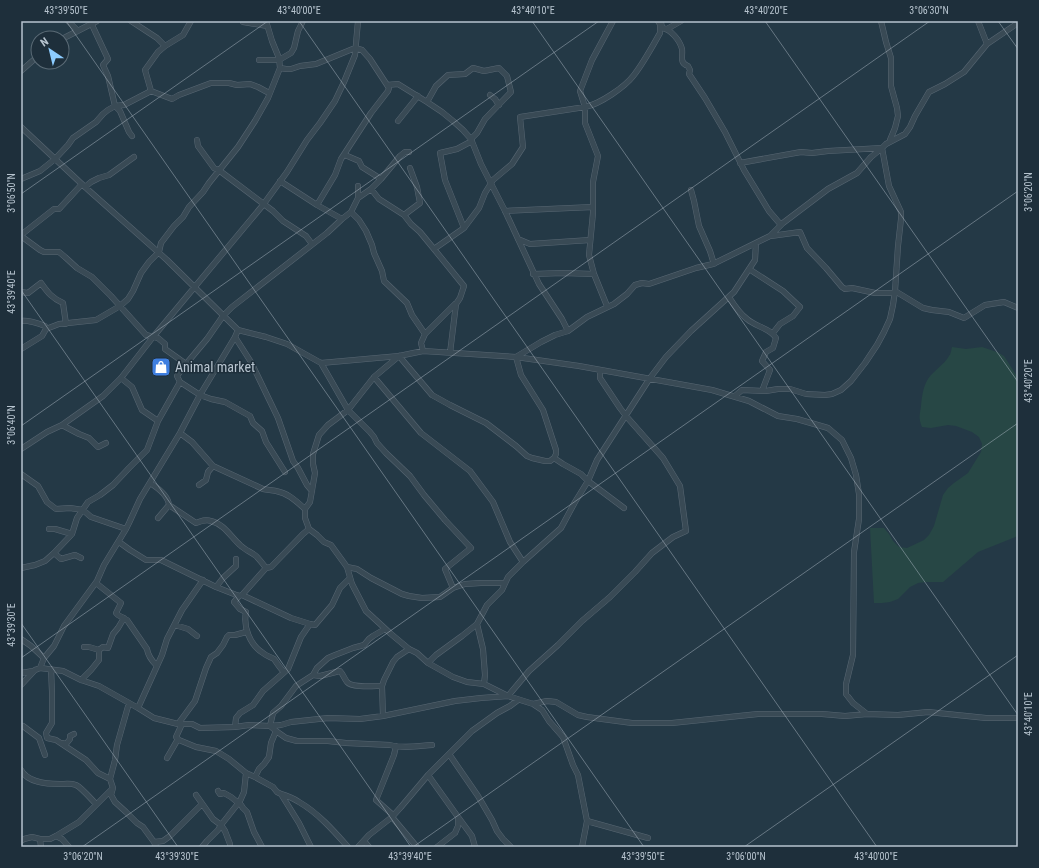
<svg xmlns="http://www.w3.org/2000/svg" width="1039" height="868" font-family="'Roboto Condensed',sans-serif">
	<rect width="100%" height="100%" fill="#243946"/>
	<path fill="#274745" d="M952,347L966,349L982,347L997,352L1004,356L1018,378V536L978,552L943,582H926L918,583L910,587L898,599L890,602L882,603H874L870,528H884L889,534L893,541L899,547L907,548L924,540L929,535L934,526L943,495L948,488L954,483L968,473L981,452L982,444L979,437L972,432L956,426L948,425L931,428L922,427C918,417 920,415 921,406C922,396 923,387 928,379C934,370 944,365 949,356C951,354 951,350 952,347Z"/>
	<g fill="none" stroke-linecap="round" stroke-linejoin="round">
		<defs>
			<path id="minor" d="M68,21L78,31
				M93,21V27L108,59L103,65L108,76L115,106L120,111L129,132L132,136
				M131,21L157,38L165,46
				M191,21L183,35L165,46L158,52L145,70L151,91L172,99L179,95L211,83H229L237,85L250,84L258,87L269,93
				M881,21L886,42L891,58V86L897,108L898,116L895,128L890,140
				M978,21L987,44
				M243,22L267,26
				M661,22L662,28C671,29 680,41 682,49C683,56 679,63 688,66L690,70L689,74L705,98L725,132L744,170L769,211L781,225
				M667,29L681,21
				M62,39L97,21
				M259,60H279L291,53L294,48L298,31L303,21
				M280,68L286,69H291L300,66L316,64L355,48L362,50L370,59L389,88L388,91L371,113L341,159L335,175L317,205
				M21,71L38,56
				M387,85L398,84L427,102L442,112L453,121L463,130L471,139L481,164L505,211L539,284L562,319L568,331
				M490,95L495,99L499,105
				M427,102L436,86L448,75L465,74L473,68L484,71L499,68L507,76L511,92L485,119L477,133L471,139
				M398,121L418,96
				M21,127L85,187L167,260L238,330L266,337L287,344L321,363L399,356L423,351L516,357L579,366L712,390L749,401L778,416L797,419L828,428L842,440L851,458L856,475L859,494V519L854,552L853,655L846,684V694L853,703L867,714
				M197,140L198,146L214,168L220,171L273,211L283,221L306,236L312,244
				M345,155L359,161L362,167L381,179
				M21,179L40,171L55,159L68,145L73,138L96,122L103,114L108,110L115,106L124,105L151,91
				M280,181L317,205L342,219
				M85,187L91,182L99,178L109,175L134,157
				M371,189L379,199L404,215L411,224L420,232L434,249L464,286L460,298L456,304L450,353
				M691,190L694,201L699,226L710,251L714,264
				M358,198L371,189L381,179L400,156L405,152H409
				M505,211L593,207
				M351,212L359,220L366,231L372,245L374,253L382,271L384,281L407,303L412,315L425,334
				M404,215L420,203L417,187L410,168
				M464,228L445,180L440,153L457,149L472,141
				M21,235L54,209H59L82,184
				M21,236L40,250L44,252H59L65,257L77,268L92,277L111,296L146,335L158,338L165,344V349L186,364L177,376L180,382L200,395L211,399L225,402L250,416L253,423L262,431L266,442L285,472
				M771,236L800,232L807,248L826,268L842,287L845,289L852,288L875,293H894
				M518,239L530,244L590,240
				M434,249L464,228L479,208L485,193L493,180L512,164L523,147L520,117L585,107L580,91L592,60L613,21
				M749,269L783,291L800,307L793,316L780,324L773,333
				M533,274L563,273L594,274
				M895,291L923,308L932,310L949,312L964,318L985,305L1004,302L1018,308
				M21,292L28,293L41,283C48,293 52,298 63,303L66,324
				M729,297C734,305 739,313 747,319C756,327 770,328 776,338L773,348L766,352L762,361L770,370L762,391
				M607,306L594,274L589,255L593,213V182L598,156L585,123V107C600,104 625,87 634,75C644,62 652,47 660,33V24L658,21
				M21,321C29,320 37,323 45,326L46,329
				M235,337L251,362L278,418L293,461L298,468L307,485L312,491
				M21,349L42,336L46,329L59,324L96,320L120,306L128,299L133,291L141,273L149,262L159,252L161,243L174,226L183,217L189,207L203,192L209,183L238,147L255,121L268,98L280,68L279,58L272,41L266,21
				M423,351L421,343L425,334L455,304
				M516,357L541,342L555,335L568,331L587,317L614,304L627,294L635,285L642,283L649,284L696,268L713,264L770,236L783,223L828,189L857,173L871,157L882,148L886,144L905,134L910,127L915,116L929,92L945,84L964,72L987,44L1018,23
				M516,357L521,375L543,410L556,450V454L554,458
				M321,363L348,410L370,432L374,437L377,443L386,453L410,476L424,495L445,520L471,548L445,569L453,588
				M186,364L207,339L223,316L232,307L327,233L342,219L351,212L358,198V186
				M374,377L421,433L470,471L493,502L510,542L523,562
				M121,378L132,387L142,410L158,421
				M735,396L742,390L766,391L778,389H790L806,394L825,395L832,394L841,390L851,381L865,363L877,345L884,332L890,319L893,305L895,291L898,246L901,219V212L889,186L882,148L828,151L812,153L801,152L740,163
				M62,425L79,434L89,438L98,447L106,443
				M180,433L192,442L213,466L263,489C268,490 272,490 276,491C288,493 296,501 305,509
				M21,449L47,432L62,425L86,408L103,396L121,378L153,337L263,205L287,172L307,140L320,123L335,101L344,82L355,55L358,21
				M21,474L38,486L47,502L56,509L70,508L83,510L91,517L126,529
				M150,483C158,488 168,495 169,505L196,523C201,521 206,519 211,521C224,524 231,537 240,545C245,550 251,552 256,556C259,559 263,564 266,568
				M199,485L206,480L208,472L213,466
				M624,508L588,481L581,474L563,464L554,458L550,461H545L532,458L527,456L516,446L486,423L450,405L432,395L399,356L374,377L348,410L328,425L319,435L313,454V464L315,473L310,502L305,509V518L309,529L317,535L324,542L331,545L347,567L352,584L366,611L391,634L409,649L417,653L428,663L453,677L467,682L484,684L508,696L533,704L547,701L556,702L578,715L587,717L632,723H672L758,714H822L845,716L867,714L898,715L928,712L986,718H1018
				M158,518L169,505
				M49,529H55L72,534
				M119,542L130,550L146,560H161L216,587L239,596L242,595L291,618L310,624
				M54,553L61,559L75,555L81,558
				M347,567L357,569L371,578L402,594L409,596L422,598L440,597L453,588L465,584L481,583H505
				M21,568L35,565L45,561L54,553L72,534L77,518L88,502L100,495L113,485L129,468L147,450L158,421L180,382
				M96,583L121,603L116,613L118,615L127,620L147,649C148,656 152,661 157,666
				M216,587L223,578L236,566V559
				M242,595L266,568L271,567L303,534L309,529
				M239,596L234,602L240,609L246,612C243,627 250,645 263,653C266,656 271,657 274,659C277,663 280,668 284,672
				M477,624L483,649L485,675L484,684
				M175,625L188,629L197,636
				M21,639L31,646L44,658
				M99,650L103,647L108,648L113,634L118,628L124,618
				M428,663L436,655L462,636L477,624L487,605L502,590L508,577L523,562L561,528L575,502L588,481L597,460L650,378L666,357L691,331L734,292L755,260L756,243
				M40,668L44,658L54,646L64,626L97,581L104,565L126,529L129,523L140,499L180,433L200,395L235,337L238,330
				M51,669L52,692V723L46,733L47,738L56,740L86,760L98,773L110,779
				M21,673L33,671L40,668L63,671L81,680L99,686L138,708L154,718L178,724H192L200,728L235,727L249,725L270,726L281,725L291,722L328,718L360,719L383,716L455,701L481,698L508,696L529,671L558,645L582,621L610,597L635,572L652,553L673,537L686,531L680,486L663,458L626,416L620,408L600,378V370
				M313,675L320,676L340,671C343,674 344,678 347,682C352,688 374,686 382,686
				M81,680L91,670L99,660V650L89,647H84
				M21,685L35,670
				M533,704L542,710L549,721L563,737L573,765L578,775L587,821L582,847
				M138,708L162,655L167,639L182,610L203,580
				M383,716L382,686L384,680L393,662L397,657L409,649
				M178,724L195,701L206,668L211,657L217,653L223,645L227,637L229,635H235L246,632
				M182,724L176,737L179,740L196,747L216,751L229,759L246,773L255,777L273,787L277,792L281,794L299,823L311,847
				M23,726L39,738L45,755
				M235,727L236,718L240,713L253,705L263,691L288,669L301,637L310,624L315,625L332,605L340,588L350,578
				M276,731L286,738L297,741H328L346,743L390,745C403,749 418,746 432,745
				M62,743L66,744L70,739V736L74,734
				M449,754L478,796L492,820L497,831L503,839L511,847
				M167,758L178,739
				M21,770C28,783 47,784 60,784C65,784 71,783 76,785C82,788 91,799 96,804
				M428,775L458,817V826L455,833L437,847
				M255,777L259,769L264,764L269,757L271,743L276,731L270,726L273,713L281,706L296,686L313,675L317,668L328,658L335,655L353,648L364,645L369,639L373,636L385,629
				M113,788L111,795L115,802L126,812L137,823L143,827L154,842L156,847
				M218,791L220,794L224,793L231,797L241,805L243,808L247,812L254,832L262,847
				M281,794C288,796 293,798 299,802C318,813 333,830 348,847
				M196,795L213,819L221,825L225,831L230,844V847
				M393,815L376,800L394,755L396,746
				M392,817L417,847
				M458,817L472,836L475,847
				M587,821L648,838
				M56,836L62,839L69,847
				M40,839L41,847
				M21,841L24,839L32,837L40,839H50L56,836L79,822L113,788L110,779L115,760L117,745L129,703
				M364,841L369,847
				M154,842L163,841L170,836L202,804
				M202,847L207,841L218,830L221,825L240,801L244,792L246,773
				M358,847L369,835L392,817L401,807L428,775L472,731L497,713L510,706L518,700"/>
		</defs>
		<use href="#minor" stroke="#586773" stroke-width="6"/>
		<use href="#minor" stroke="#394a55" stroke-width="5"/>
	</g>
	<path fill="none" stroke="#b7c4cf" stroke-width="1" stroke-opacity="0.45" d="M66,21L644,847M299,21L877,847M532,21L1018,715M765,21L1018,382M998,21L1018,49M21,194L268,21M21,290L411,847M21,426L599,21M21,623L178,847M21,658L930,21M82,847L1018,191M413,847L1018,423M744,847L1018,655"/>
	<defs>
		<symbol id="shop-square" viewBox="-11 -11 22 22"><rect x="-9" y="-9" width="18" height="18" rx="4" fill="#3f7fe0" stroke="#1e2f3b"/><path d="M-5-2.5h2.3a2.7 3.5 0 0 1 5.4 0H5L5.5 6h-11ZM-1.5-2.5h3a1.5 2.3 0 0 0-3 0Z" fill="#fff"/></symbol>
	</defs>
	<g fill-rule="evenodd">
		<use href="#shop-square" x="150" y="356" width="22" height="22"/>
	</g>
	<g text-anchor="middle" stroke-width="3" stroke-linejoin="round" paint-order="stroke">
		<g font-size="14" fill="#b7c4cf" stroke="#1e2f3b" text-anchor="start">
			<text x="175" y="372">Animal market</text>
		</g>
	</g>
	<rect width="1039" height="868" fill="none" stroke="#1e2f3b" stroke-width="44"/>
	<g transform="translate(50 50) rotate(325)"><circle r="19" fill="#1e2f3b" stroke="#5b6b76"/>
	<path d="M0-3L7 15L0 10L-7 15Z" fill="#8cccff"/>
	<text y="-6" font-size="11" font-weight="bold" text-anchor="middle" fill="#b7c4cf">N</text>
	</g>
	<rect x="22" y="22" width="995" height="824" fill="none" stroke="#b7c4cf" stroke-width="1.5"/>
	<g font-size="10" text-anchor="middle" fill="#b7c4cf">
		<text x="66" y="14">43°39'50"E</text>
		<text x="299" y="14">43°40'00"E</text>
		<text x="533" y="14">43°40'10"E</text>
		<text x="766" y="14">43°40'20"E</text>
		<text x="929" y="14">3°06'30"N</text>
		<text transform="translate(1028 192) rotate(-90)" y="4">3°06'20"N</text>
		<text transform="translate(11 193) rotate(-90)" y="4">3°06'50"N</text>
		<text transform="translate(11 292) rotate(-90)" y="4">43°39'40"E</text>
		<text transform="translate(1028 381) rotate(-90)" y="4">43°40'20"E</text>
		<text transform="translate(11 425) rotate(-90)" y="4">3°06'40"N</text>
		<text transform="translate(11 625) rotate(-90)" y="4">43°39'30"E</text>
		<text transform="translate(1028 714) rotate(-90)" y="4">43°40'10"E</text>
		<text x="83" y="860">3°06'20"N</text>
		<text x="177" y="860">43°39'30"E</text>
		<text x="410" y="860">43°39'40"E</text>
		<text x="643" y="860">43°39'50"E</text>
		<text x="746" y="860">3°06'00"N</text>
		<text x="876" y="860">43°40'00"E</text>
	</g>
</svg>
